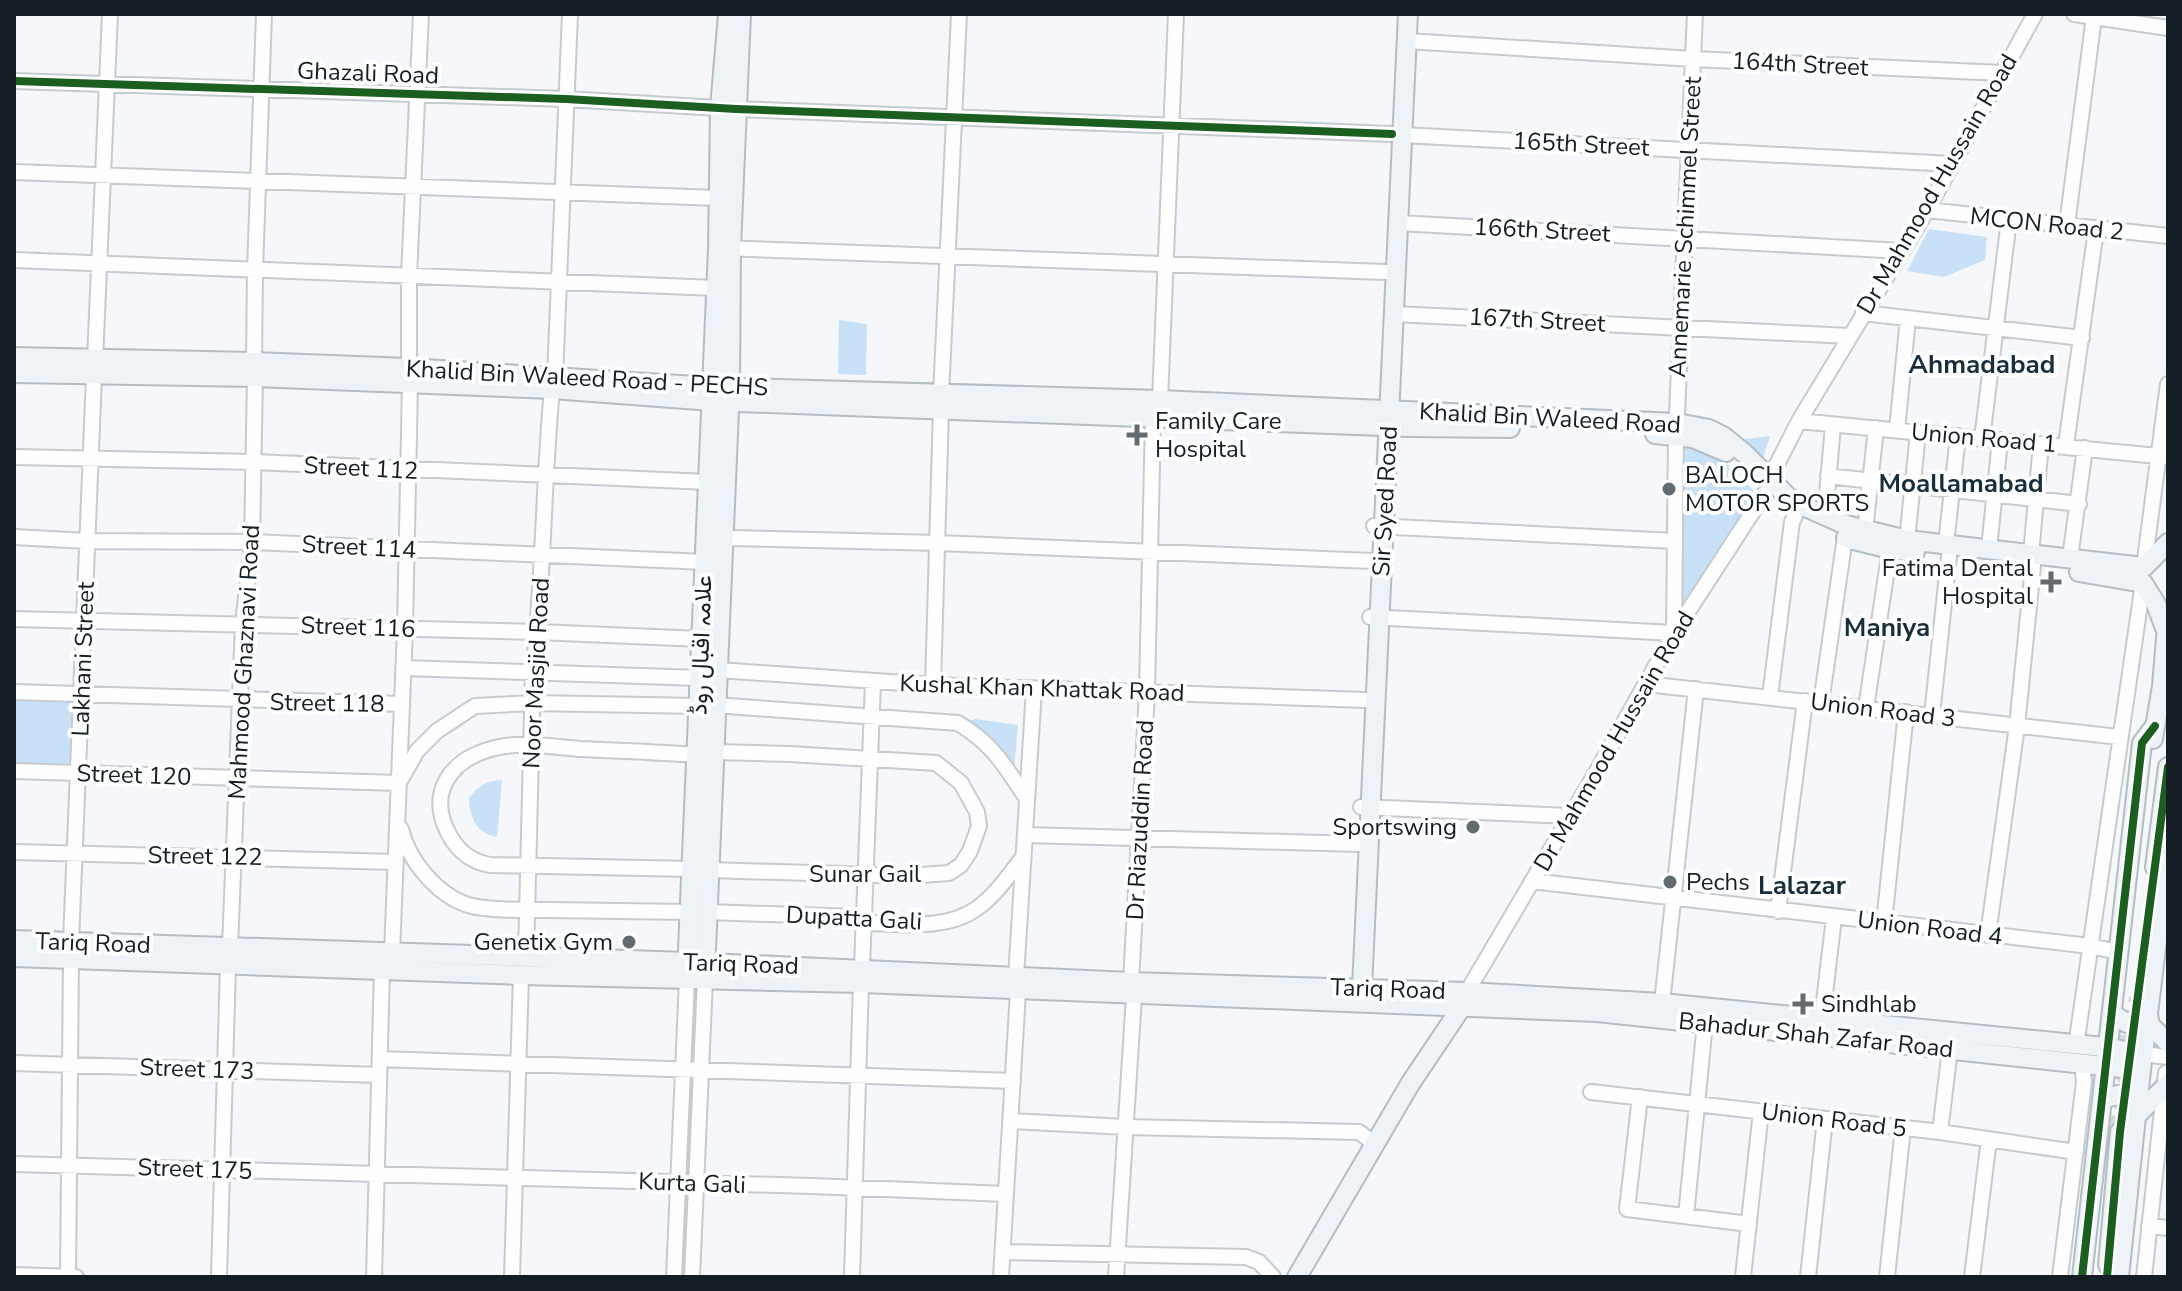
<svg xmlns="http://www.w3.org/2000/svg" width="2182" height="1291" font-family="'Nunito Sans',Vazirmatn,sans-serif">
	<rect width="100%" height="100%" fill="#f5f7fa"/>
	<path fill="#c8e1f6" d="M1929,229L1987,237L1985,260L1944,277L1907,271Z
		M839,320L867,324L866,375L838,374Z
		M1770,436L1762,461L1737,440Z
		M1675,441L1711,452L1724,461L1754,491L1674,633Z
		M14,692L81,694L78,773L14,771Z
		M975,719L1018,725L1014,770L964,724Z
		M502,780L497,837C476,833 470,818 469,798C478,786 486,781 502,780Z"/>
	<g fill="none" stroke-linecap="round" stroke-linejoin="round">
		<path stroke="#d3d6da" stroke-width="18" stroke-dasharray="18 9" stroke-linecap="butt" d="M2123,1110L2138,998
			M2109,1133L2120,1012"/>
		<defs>
			<path id="minor" d="M2074,14L2168,28
				M1407,41L1693,59L2002,73
				M14,81L566,99L736,109L1392,134
				M1402,135L1952,164
				M14,172L718,198
				M1927,210L2168,236
				M1398,223L1902,251
				M2067,225L2094,17
				M722,248L1385,272
				M14,260L717,288
				M1863,313L2082,338
				M1394,314L1850,336
				M95,360L110,14
				M254,362L255,270L264,14
				M409,368V276L421,14
				M555,377L570,14
				M941,395L959,14
				M1160,400L1176,14
				M1799,421L2168,457
				M1897,430L1908,318
				M1982,439L2009,220
				M2066,445L2096,230
				M14,457L255,462L708,482
				M1828,476L2079,504
				M1769,480L1799,421L1927,210L2035,14
				M1825,517L1833,425
				M1374,526L1675,541
				M1865,531L1876,428
				M14,537L87,541L252,542L705,562
				M723,540L735,538L938,543L1372,561
				M1907,540L1918,433
				M1946,544L1958,436
				M1989,549L2000,440
				M2031,554L2041,444
				M2070,558L2085,448
				M2144,567L2168,384
				M1370,617L1674,633L1676,436L1695,14
				M14,619L538,632L701,639
				M403,668L700,678
				M718,670L933,685L1366,700
				M1646,684L2119,737
				M933,685L941,409
				M14,692L401,704
				M1770,697L1792,522L1795,516
				M1821,703L1845,537
				M715,705L958,723C994,745 1004,765 1027,799
				M1866,708L1890,549
				M1932,715L1949,556
				M14,771L398,783
				M401,779L417,751L437,731L475,706L532,703L699,706
				M1361,807L1570,816
				M401,829C408,860 437,895 468,905C489,911 525,910 548,910C595,911 643,911 690,912
				M1025,835L1360,844
				M14,852L396,862
				M692,869L490,865C473,862 461,854 451,838C425,795 449,759 495,748C522,741 553,747 580,749C619,751 658,752 697,755
				M709,870L907,876L949,873L961,865L970,851L979,826L977,812L961,783L936,763L790,754L714,752
				M1532,881L2090,946L2119,952
				M1778,911L1805,701
				M707,912L856,917L864,923C900,923 945,931 976,909C995,896 1009,875 1023,857
				M1884,923L1906,712
				M1988,935L2017,726L2033,566
				M71,942L94,376
				M230,947L243,624L252,542L255,377
				M392,953L405,629L410,383
				M526,956L533,672C544,578 543,483 552,389
				M862,968L873,682
				M1016,977L1034,689
				M1131,982L1147,692L1153,418
				M1467,992L1597,771L1674,633L1765,493
				M1662,1003L1696,689
				M1822,1019L1834,917
				M2076,1046L2143,583
				M2143,1054L2168,1057
				M380,1059L1013,1081
				M14,1063L379,1075
				M1591,1092L1940,1132L2076,1152
				M1640,1097L1627,1209L1749,1224
				M1010,1121L1126,1127L1359,1132L1375,1144
				M1940,1132L1950,1049
				M14,1164L812,1186L1006,1194
				M1686,1216L1705,1023
				M2149,1226L2168,1228
				M1003,1252L1246,1257L1259,1262L1273,1277
				M14,1275L76,1277
				M68,1277L71,959
				M219,1277L228,965
				M374,1277L382,969
				M512,1277L521,975
				M674,1277L687,979
				M692,1277L705,979
				M852,1277L861,983
				M1001,1277L1018,991
				M1116,1277L1134,996
				M1743,1277L1761,1111
				M1808,1277L1825,1119
				M1887,1277L1903,1128
				M1972,1277L1989,1139
				M2060,1277L2084,1082L2082,1062
				M2144,1277L2166,1073"/>
			<path id="major" d="M14,357L254,362L409,368L712,387L1160,400L1677,423L1709,429L1723,436L1744,453L1792,501L1846,525L1907,540L2144,567
				M14,373L255,377L552,389L712,401L1409,427L1510,428
				M1655,434L1693,438L1726,452
				M1846,538L1890,549L1915,552
				M2144,567L2168,543
				M2079,572L2143,583
				M2143,583L2156,604L2165,628
				M2153,739L2162,686L2168,614
				M2155,867L2168,767
				M14,940L688,962L1131,982L1467,992L1662,1003L2104,1047L2143,1054
				M14,957L521,975L861,983L1597,1012L2141,1070
				M687,972L718,248L720,108L728,14
				M705,974L730,387L731,248L741,14
				M1362,988L1408,14
				M2112,1014L2127,1023L2148,1015L2150,1025L2168,1043
				M2102,1099C2115,1096 2131,1088 2138,1103
				M2136,1116L2168,1084
				M2108,1265L2120,1132
				M1297,1277L1410,1084L1463,1005
				M2082,1277L2142,743L2155,726
				M2119,1277L2141,1070L2168,851"/>
		</defs>
		<use href="#minor" stroke="#c6cbd0" stroke-width="18"/>
		<use href="#major" stroke="#b5bdc4" stroke-width="22"/>
		<use href="#minor" stroke="#fefefe" stroke-width="14"/>
		<use href="#major" stroke="#eef3f7" stroke-width="18"/>
		<defs>
			<path id="cycleway" d="M14,81L566,99L736,109L1392,134
				M2082,1277L2142,743L2155,726
				M2107,1277L2120,1132L2168,767"/>
		</defs>
		<use href="#cycleway" stroke="#fff" stroke-width="13"/>
		<use href="#cycleway" stroke="#1b5e20" stroke-width="8"/>
	</g>
	<g fill="#636a70" stroke="#fff" stroke-width="3">
		<path d="M1133 423h8v8h8v8h-8v8h-8v-8h-8v-8h8z"/>
		<circle cx="1669" cy="489" r="8"/>
		<path d="M2047 570h8v8h8v8h-8v8h-8v-8h-8v-8h8z"/>
		<circle cx="1473" cy="827" r="8"/>
		<circle cx="1670" cy="882" r="8"/>
		<circle cx="629" cy="942" r="8"/>
		<path d="M1799 992h8v8h8v8h-8v8h-8v-8h-8v-8h8z"/>
	</g>
	<g text-anchor="middle" stroke-width="8" stroke-linejoin="round" paint-order="stroke">
		<g font-size="24" fill="#151e25" stroke="#fff">
			<text transform="translate(1800 64) rotate(3)" y="8">164th Street</text>
			<text transform="translate(368 73) rotate(2)" y="8">Ghazali Road</text>
			<text transform="translate(1581 144) rotate(3)" y="8">165th Street</text>
			<text transform="translate(1937 184) rotate(-60)" y="8">Dr Mahmood Hussain Road</text>
			<text transform="translate(2047 224) rotate(6)" y="8">MCON Road 2</text>
			<text transform="translate(1685 227) rotate(-87)" y="8">Annemarie Schimmel Street</text>
			<text transform="translate(1542 230) rotate(3)" y="8">166th Street</text>
			<text transform="translate(1537 320) rotate(3)" y="8">167th Street</text>
			<text transform="translate(587 378) rotate(3)" y="8">Khalid Bin Waleed Road - PECHS</text>
			<text transform="translate(1550 418) rotate(3)" y="8">Khalid Bin Waleed Road</text>
			<text transform="translate(1984 438) rotate(5)" y="8">Union Road 1</text>
			<text transform="translate(361 468) rotate(3)" y="8">Street 112</text>
			<text transform="translate(1385 501) rotate(-87)" y="8">Sir Syed Road</text>
			<text transform="translate(359 547) rotate(3)" y="8">Street 114</text>
			<text transform="translate(358 627) rotate(2)" y="8">Street 116</text>
			<text transform="translate(701 645) rotate(-88)" y="8">علامہ اقبال روڈ</text>
			<text transform="translate(83 659) rotate(-88)" y="8">Lakhani Street</text>
			<text transform="translate(244 662) rotate(-87)" y="8">Mahmood Ghaznavi Road</text>
			<text transform="translate(536 673) rotate(-87)" y="8">Noor Masjid Road</text>
			<text transform="translate(1042 688) rotate(2)" y="8">Kushal Khan Khattak Road</text>
			<text transform="translate(327 703) rotate(1)" y="8">Street 118</text>
			<text transform="translate(1883 710) rotate(7)" y="8">Union Road 3</text>
			<text transform="translate(1614 741) rotate(-60)" y="8">Dr Mahmood Hussain Road</text>
			<text transform="translate(134 775) rotate(2)" y="8">Street 120</text>
			<text transform="translate(1140 820) rotate(-87)" y="8">Dr Riazuddin Road</text>
			<text transform="translate(205 856) rotate(1)" y="8">Street 122</text>
			<text x="865" y="882">Sunar Gail</text>
			<text transform="translate(854 918) rotate(3)" y="8">Dupatta Gali</text>
			<text transform="translate(1930 928) rotate(7)" y="8">Union Road 4</text>
			<text transform="translate(93 943) rotate(2)" y="8">Tariq Road</text>
			<text transform="translate(741 964) rotate(2)" y="8">Tariq Road</text>
			<text transform="translate(1388 989) rotate(2)" y="8">Tariq Road</text>
			<text transform="translate(1816 1035) rotate(6)" y="8">Bahadur Shah Zafar Road</text>
			<text transform="translate(197 1069) rotate(2)" y="8">Street 173</text>
			<text transform="translate(1834 1120) rotate(7)" y="8">Union Road 5</text>
			<text transform="translate(195 1169) rotate(2)" y="8">Street 175</text>
			<text transform="translate(692 1183) rotate(2)" y="8">Kurta Gali</text>
		</g>
		<g font-size="24" fill="#151e25" stroke="#fff" text-anchor="start">
			<text x="1155" y="429">Family Care<tspan x="1155" dy="28">Hospital</tspan></text>
			<text x="1685" y="483">BALOCH<tspan x="1685" dy="28">MOTOR SPORTS</tspan></text>
			<text x="2033" y="576" text-anchor="end">Fatima Dental<tspan x="2033" dy="28">Hospital</tspan></text>
			<text x="1457" y="835" text-anchor="end">Sportswing</text>
			<text x="1686" y="890">Pechs</text>
			<text x="613" y="950" text-anchor="end">Genetix Gym</text>
			<text x="1821" y="1012">Sindhlab</text>
		</g>
		<g font-size="26" font-weight="bold" fill="#192d3c" stroke="#fff">
			<text x="1982" y="373">Ahmadabad</text>
			<text x="1961" y="492">Moallamabad</text>
			<text x="1887" y="636">Maniya</text>
			<text x="1802" y="894">Lalazar</text>
		</g>
	</g>
	<rect width="2182" height="1291" fill="none" stroke="#151e25" stroke-width="32"/>
</svg>
